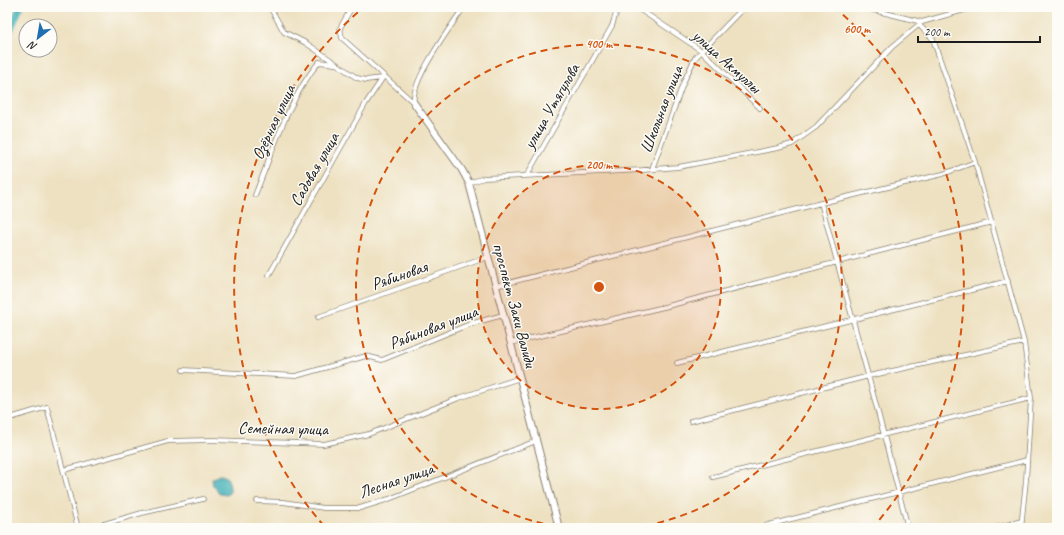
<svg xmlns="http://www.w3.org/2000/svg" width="1064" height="535" font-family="Caveat,sans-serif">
	<rect width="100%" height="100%" fill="#fdfcf7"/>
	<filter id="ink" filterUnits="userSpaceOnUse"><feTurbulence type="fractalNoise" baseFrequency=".025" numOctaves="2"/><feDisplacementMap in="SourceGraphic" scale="8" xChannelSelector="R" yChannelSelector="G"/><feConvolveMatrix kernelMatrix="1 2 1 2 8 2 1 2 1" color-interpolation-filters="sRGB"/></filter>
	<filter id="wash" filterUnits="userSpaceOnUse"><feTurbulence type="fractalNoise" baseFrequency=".012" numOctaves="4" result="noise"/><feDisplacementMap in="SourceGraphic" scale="16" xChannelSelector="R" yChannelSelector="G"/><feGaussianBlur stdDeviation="0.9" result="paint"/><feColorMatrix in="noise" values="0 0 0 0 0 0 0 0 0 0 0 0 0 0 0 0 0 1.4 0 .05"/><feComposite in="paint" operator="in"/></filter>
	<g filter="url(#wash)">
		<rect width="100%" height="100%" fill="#eee1c1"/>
		<path fill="#3eafb6" stroke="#2d6669" d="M219,475C229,475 230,483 230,492L227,495L220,494L213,485L212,479Z"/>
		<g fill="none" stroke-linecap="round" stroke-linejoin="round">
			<path stroke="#3eafb6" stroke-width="7" d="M7,38L20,7"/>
		</g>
	</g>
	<g filter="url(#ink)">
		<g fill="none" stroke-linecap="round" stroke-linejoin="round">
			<defs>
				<path id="street" d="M272,7L271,9L284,32L306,43L357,78L366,80L382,78
					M352,7L340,28L342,38L414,103
					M636,7L702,51L760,108
					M861,7L922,22
					M919,25L933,39L975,162L1024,342L1031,398L1026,480L1021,528
					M414,102C410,82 451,26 464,7
					M652,169L684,81L695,58L744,7
					M527,175L612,26L618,7
					M469,183L484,178L643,170L678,167L778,148L792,144L816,127L892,47L922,22L975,7
					M255,195C273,151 288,99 319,62L335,64
					M821,203L875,401L908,528
					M269,275L366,103L384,76
					M496,286L821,203L943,174L975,162
					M318,317L488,257
					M510,343L664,307L992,222
					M677,363L1008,281
					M183,370L296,376L366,356L382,360L470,324L503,315
					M7,419L47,407L78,528
					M691,421L869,376L1024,342
					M64,470L168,441L213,440L324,444L369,434L459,398L520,378
					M713,477L1031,398
					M257,501L283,502L324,508H360L389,499L536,441
					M90,528L142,513L203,499
					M756,528L1027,460
					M995,528L1022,521"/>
				<path id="secondary" d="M414,103L462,170L469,183L559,528"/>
			</defs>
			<use href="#street" stroke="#857e6e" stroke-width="5.5"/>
			<use href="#secondary" stroke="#857e6e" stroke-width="8"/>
			<use href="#street" stroke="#fff" stroke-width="4"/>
			<use href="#secondary" stroke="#fff" stroke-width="6"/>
		</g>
	</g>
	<circle cx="599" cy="287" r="122" fill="#d4530e" fill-opacity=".12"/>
	<g fill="none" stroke="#d4530e" stroke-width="2" stroke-dasharray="7 5">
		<circle cx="599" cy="287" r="122"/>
		<path d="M567 528A243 243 0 1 1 631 528"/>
		<path d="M324 526A365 365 0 0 1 364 7M834 7A365 365 0 0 1 874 526"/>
	</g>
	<g text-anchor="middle" stroke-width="3" stroke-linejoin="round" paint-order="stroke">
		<g font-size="17" fill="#1c1c1c" stroke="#fdfcf7">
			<text transform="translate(727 61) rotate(42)" y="6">улица Акмуллы</text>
			<text transform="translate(551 106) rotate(-60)" y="6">улица Утягулова</text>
			<text transform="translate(661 109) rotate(-69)" y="6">Школьная улица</text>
			<text transform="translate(273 122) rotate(-65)" y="6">Озёрная улица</text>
			<text transform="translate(314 169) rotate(-60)" y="6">Садовая улица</text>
			<text transform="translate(399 275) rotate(-19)" y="6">Рябиновая</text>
			<text transform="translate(515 305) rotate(75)" y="6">проспект Заки Валиди</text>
			<text transform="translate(433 327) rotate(-21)" y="6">Рябиновая улица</text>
			<text transform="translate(283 428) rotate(1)" y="6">Семейная улица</text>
			<text transform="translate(396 480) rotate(-19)" y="6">Лесная улица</text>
		</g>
	</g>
	<circle cx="599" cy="287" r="6" fill="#d4530e" stroke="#fdfcf7" stroke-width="2"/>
	<g font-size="12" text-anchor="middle" font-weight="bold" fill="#d4530e" stroke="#fdfcf7" stroke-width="3" stroke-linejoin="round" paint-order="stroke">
		<text x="857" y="33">600 m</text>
		<text x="599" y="48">400 m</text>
		<text x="599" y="169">200 m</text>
	</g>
	<rect width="1064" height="535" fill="none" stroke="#fdfcf7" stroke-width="24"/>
	<g transform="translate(38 38) rotate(211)"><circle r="19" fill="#fdfcf7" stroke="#a3a29f"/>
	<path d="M0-3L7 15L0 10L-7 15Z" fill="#1f6fb2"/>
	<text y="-6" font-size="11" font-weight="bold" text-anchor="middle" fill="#1c1c1c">N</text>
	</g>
	<path d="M918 36v6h122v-6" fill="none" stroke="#1c1c1c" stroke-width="2"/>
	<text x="924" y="36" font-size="12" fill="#1c1c1c" stroke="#fdfcf7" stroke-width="3" paint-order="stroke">200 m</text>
</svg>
